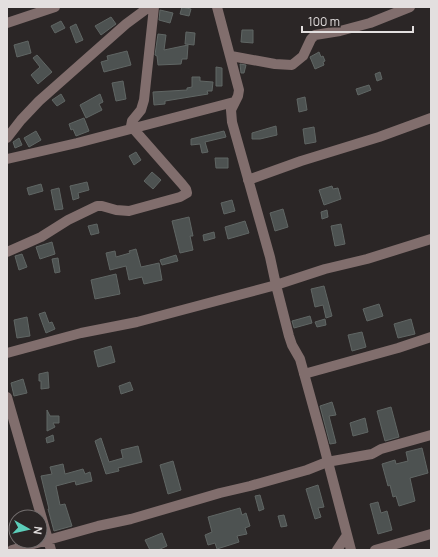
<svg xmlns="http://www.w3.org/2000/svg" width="438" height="557" font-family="Manrope,sans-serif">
	<rect width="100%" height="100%" fill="#2b2626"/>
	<path fill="#4d5251" stroke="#606664" d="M182,7L191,9L189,16L180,14Z
		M160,10L173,13L170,23L159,20Z
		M111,17L116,24L101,35L95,26Z
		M61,21L65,28L55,33L51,26Z
		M76,24L83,40L76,43L70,27Z
		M242,30H253V43L241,42Z
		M186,32L195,33L194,45L185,44Z
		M158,34L166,35L164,50L188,45L187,59H182L181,64L158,65L157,56L155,55Z
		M28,41L31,53L17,57L14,45Z
		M127,51L131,65L104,72L101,62L108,60L107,56Z
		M319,52L321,57L323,56L325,61L323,62L324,65L315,69L310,57Z
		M37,55L52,72L38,84L31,75L40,67L33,58Z
		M240,64L246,65L244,73H241Z
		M216,67L222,68V86H216Z
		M380,72L382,79L377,81L375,74Z
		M192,77H200V81L213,82L212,91H207L208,94L165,101V104L154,105L153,92L187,90V88L192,87Z
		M123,81L126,99L116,101L112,83Z
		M369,85L371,90L358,95L356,89Z
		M61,94L65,101L57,106L52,100Z
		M100,94L103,102L99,104L102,110L86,118L80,105Z
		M305,97L307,110L299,112L297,99Z
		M84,118L89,131L76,136L73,129L71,130L69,124Z
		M276,126L277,135L260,139H252V133Z
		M314,127L316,142L305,144L303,129Z
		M36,131L41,140L29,147L24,138Z
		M224,131L226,137L205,142L208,152L202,153L200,144L191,145V139Z
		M19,138L22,145L15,148L13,142Z
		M136,152L141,160L134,165L129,156Z
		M215,158H228V168H216Z
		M152,172L161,180L153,189L144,181Z
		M87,182L89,190L78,193L79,198L73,200L70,186Z
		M41,184L43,191L29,195L27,188Z
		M332,186L333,189L338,188L341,199L324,205L319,190Z
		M59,188L63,209L55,210L51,190Z
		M232,200L235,211L224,214L221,203Z
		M283,209L288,227L275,231L270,213Z
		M327,210L328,217L322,219L321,212Z
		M189,217L193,236H190L193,250L180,253L172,221Z
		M245,221L249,233L228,239L225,227Z
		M97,224L99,233L91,235L88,226Z
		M341,224L345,244L335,246L331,226Z
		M214,232L215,238L204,241L203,235Z
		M52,242L55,254L40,259L36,247Z
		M136,249L141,267L159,263L162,280L144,284L142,277L129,280L126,266L110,270L106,253L115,251L116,257L130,253L129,251Z
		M22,254L27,267L19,270L15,256Z
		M176,255L178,261L162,265L160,260Z
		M58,258L60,272L55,273L52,259Z
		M116,274L120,294L95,299L91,280Z
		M324,286L332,316L326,318L323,305L315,307L311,289Z
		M379,304L383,316L367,321L363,309Z
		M45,312L49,323L52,322L55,329L46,333L39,314Z
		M310,316L312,323L294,328L292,321Z
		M27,317L30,336L17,338L14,320Z
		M325,319L326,325L317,327L315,322Z
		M411,319L415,334L398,338L394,324Z
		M362,332L366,347L352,351L348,335Z
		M111,346L115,362L98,367L94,351Z
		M48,372L49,388L41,389V381H39V374Z
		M23,379L27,393L14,396L11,383Z
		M130,382L133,390L121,394L119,386Z
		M332,402L336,415L329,416L336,443L330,444L320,406Z
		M391,407L399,437L385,441L377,411Z
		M47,410L50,416H59V423H53L55,427L47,431Z
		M365,418L368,432L353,436L350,423Z
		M53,435L54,441L47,443L46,438Z
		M101,438L109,462L123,458L121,450L138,446L142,462L118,468L119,471L106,474L95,441Z
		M422,448L428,473L410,478L415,501L399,506L396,496L393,497L390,485L388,486L382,464L395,460L396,464L408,461L406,452Z
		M173,461L181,490L168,494L160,465Z
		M63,464L65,474L83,469L85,474L90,472L92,481L76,485L75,481L56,486L60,505L65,504L72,526L54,531L48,509H49L41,476L52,474L50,467Z
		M318,485L324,507L318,508L321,517L315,519L306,489Z
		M260,495L264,509L259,511L255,496Z
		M378,502L381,513L387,511L392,530L378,534L370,504Z
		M240,508L242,515L246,513L250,526L245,528L247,534L237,536L239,542L217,549L215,543L208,545L205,535L212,532L208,517Z
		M284,515L287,526L281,527L278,516Z
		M162,533L167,546L158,550H150L145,540Z"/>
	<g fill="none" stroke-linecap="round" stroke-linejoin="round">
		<path stroke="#816e6d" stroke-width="10" d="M217,7L239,90L238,96L231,110L232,122L270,257L276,285L289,336L292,345L300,359L321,435L351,550
			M7,23L55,7
			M231,56L275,64L292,65L303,56L311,39L315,35L340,31L370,23L410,7
			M7,138L21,120L39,101L126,24L149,7
			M7,159L77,143L234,102
			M248,180L301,161L379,137L431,118
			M7,252L41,237L68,220L97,206H102L116,210L129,211L180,197L187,193L186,189L182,184L131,126L132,121L141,110L144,100L154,7
			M7,353L81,333L137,322L276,285L325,269L367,259L431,239
			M304,374L398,348L431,337
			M7,397L51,550
			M12,550L98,526L131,519L220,493L250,486L307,470L327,462L372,454L381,449L431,435
			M337,550L347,535
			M375,550L431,534"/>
	</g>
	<rect width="438" height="557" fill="none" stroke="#e3dfdf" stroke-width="16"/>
	<g transform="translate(28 529) rotate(98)"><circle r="19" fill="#2b2626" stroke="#757070"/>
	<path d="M0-3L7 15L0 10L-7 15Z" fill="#5cceba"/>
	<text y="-6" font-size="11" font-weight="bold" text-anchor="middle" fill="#e3dfdf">N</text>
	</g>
	<path d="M302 26v6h111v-6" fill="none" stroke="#e3dfdf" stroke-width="2"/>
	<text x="308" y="26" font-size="12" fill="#e3dfdf" stroke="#2b2626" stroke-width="3" paint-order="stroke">100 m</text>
</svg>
